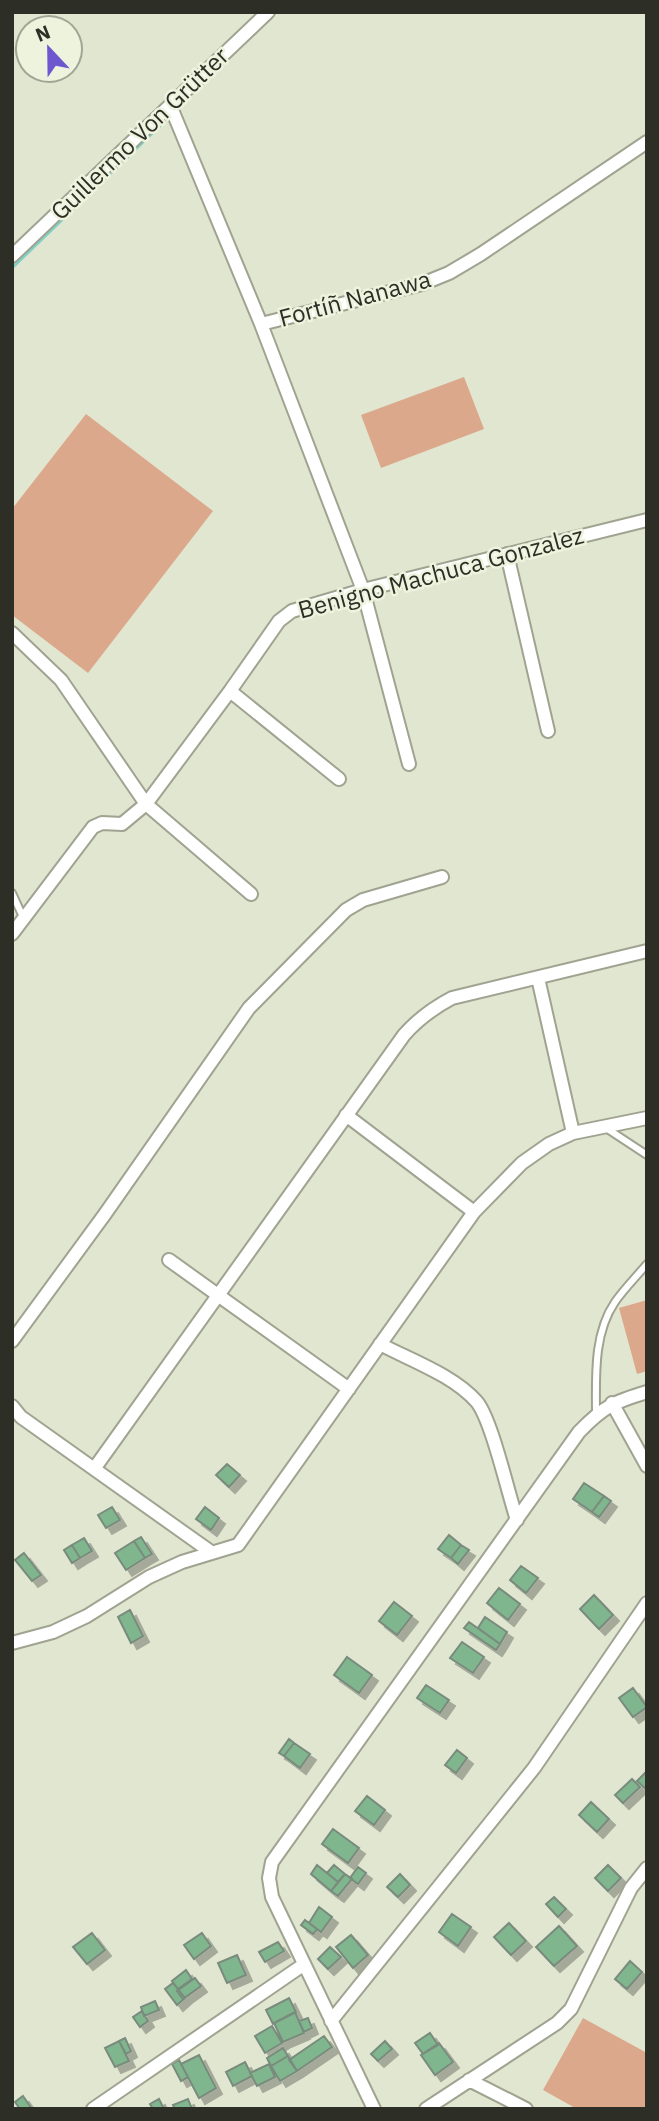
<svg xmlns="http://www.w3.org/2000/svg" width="659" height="2121" font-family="'IBM Plex Sans',sans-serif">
	<defs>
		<filter id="shadow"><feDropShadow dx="6" dy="6" stdDeviation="0" flood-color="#0004"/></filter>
	</defs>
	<rect width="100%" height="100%" fill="#e1e6d1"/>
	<path fill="#dca88b" d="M464,377L484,429L381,468L361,415Z
		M86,414L213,511L88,673L12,615V509Z
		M647,1300V1371L637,1374L619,1308Z
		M583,2018L647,2053V2109H577L543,2090Z"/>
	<path fill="#80d2c8" d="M275,12H278L182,105L181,103Z
		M163,121L165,123L12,270V266L107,177Z"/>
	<path fill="#80b68e" stroke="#798b7d" stroke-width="2" filter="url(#shadow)" d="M227,1464L240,1475L229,1487L216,1475Z
		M584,1483L604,1496L592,1512L573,1499Z
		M604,1496L611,1501L599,1517L592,1512Z
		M112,1507L120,1520L106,1528L98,1515Z
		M205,1507L219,1518L211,1530L196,1519Z
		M449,1535L461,1545L451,1558L438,1549Z
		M141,1537L152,1554L145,1558L134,1541Z
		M84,1538L92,1551L80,1558L72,1545Z
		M134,1541L145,1558L126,1570L115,1553Z
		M72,1545L80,1558L72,1563L64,1550Z
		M461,1545L469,1550L458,1564L451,1558Z
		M24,1553L41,1575L32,1581L15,1560Z
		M521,1566L538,1578L526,1593L510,1580Z
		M499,1588L520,1604L508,1620L487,1603Z
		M594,1595L613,1615L599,1629L580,1609Z
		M394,1602L412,1616L397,1635L379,1621Z
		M130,1610L143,1636L131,1643L118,1617Z
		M485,1617L507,1632L500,1644L478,1628Z
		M469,1622L500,1644L496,1650L464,1628Z
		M462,1642L484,1657L473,1673L450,1658Z
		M347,1657L372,1675L359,1693L334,1675Z
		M426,1685L449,1700L440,1713L417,1698Z
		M633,1688L647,1707L633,1717L619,1698Z
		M289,1739L294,1743L284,1756L279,1753Z
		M294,1743L310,1754L300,1768L284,1756Z
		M457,1750L467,1758L456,1773L445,1765Z
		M647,1771V1790L637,1781Z
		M632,1779L640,1787L623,1803L615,1795Z
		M367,1796L385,1810L374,1825L355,1811Z
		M591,1802L609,1819L597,1832L579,1815Z
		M333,1829L359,1848L348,1863L322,1844Z
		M317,1865L338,1882L331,1891L311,1874Z
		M334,1865L345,1874L338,1882L327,1873Z
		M608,1865L621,1878L608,1891L595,1878Z
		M358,1867L366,1873L358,1884L350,1878Z
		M345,1874L352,1879L338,1896L331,1891Z
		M400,1874L410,1885L398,1897L387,1887Z
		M554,1897L566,1909L558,1917L546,1904Z
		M319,1907L332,1917L321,1932L309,1923Z
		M452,1914L471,1927L458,1946L439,1932Z
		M305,1920L317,1929L313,1934L301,1925Z
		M509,1923L526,1941L511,1955L494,1937Z
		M559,1926L577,1946L554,1966L536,1947Z
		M92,1933L105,1950L87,1964L73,1947Z
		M202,1933L211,1946L194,1959L184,1945Z
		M351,1935L368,1955L353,1968L336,1947Z
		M278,1942L284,1951L265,1962L259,1952Z
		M330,1947L341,1957L328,1969L318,1959Z
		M237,1955L246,1975L227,1983L218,1963Z
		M630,1961L642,1972L627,1989L615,1979Z
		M186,1970L192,1979L178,1989L172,1981Z
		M195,1978L201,1986L183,1999L177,1991Z
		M173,1983L185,1998L177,2005L165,1989Z
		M289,1998L296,2012L273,2024L266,2010Z
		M155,2001L159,2010L144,2016L141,2007Z
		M142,2011L148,2021L140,2027L133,2017Z
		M295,2012L304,2033L283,2042L274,2023Z
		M308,2018L312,2028L304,2032L299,2021Z
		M272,2026L282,2043L265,2053L255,2036Z
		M430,2033L438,2045L423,2054L415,2043Z
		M324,2036L332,2047L297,2071L289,2060Z
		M125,2038L131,2051L126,2054L119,2041Z
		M119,2041L129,2061L115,2067L105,2048Z
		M385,2041L392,2049L378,2061L371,2054Z
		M439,2043L453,2062L435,2075L421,2055Z
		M283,2048L288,2056L271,2066L267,2058Z
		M199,2055L216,2088L199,2098L181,2064Z
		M288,2056L297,2071L280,2081L271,2066Z
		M179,2060L188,2077L181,2081L172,2064Z
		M245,2062L252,2076L233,2086L226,2072Z
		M269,2064L275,2077L257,2086L250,2073Z
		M23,2096L32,2109H20L15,2102Z
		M159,2099L164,2109H153L150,2104Z
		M188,2099L192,2109H175L173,2105Z"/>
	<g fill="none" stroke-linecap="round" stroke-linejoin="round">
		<defs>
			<path id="lane" d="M12,893L23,917
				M606,1128L647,1155
				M596,1415C596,1378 593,1334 615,1302C624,1289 636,1277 647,1264"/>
			<path id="street" d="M170,105L261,324L422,284L449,273L481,254L647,142
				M12,256L268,12
				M261,324L363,590L409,764
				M507,554L548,731
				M12,633L61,680L146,804L251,894
				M230,691L339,779
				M12,934L93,827L102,823L122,824L146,804L230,691L279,621L292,611L363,590L647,520
				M538,978L573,1133
				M346,1115L474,1212
				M169,1260L349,1389
				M12,1341L105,1214L249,1008L346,910L363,900L442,877
				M380,1344C412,1361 453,1375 477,1402C492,1421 508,1493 517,1520
				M612,1403L647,1466
				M12,1406L21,1417L211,1552
				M94,1469L404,1035C418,1019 433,1008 452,998L647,951
				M12,1643L53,1632L87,1616L149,1577L182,1562L238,1545L474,1212L522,1163L549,1144L573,1133L647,1118
				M331,2021L534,1768L647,1603
				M469,2080L526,2109
				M93,2109L303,1965
				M374,2109L272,1897L269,1878L272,1862L579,1432C604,1406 614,1402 647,1392
				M426,2109L557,2023L571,2009L631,1888L647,1868"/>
		</defs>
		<use href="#lane" stroke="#9fa390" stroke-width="10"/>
		<use href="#street" stroke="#9fa390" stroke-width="16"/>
		<use href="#lane" stroke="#fff" stroke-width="6"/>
		<use href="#street" stroke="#fff" stroke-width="12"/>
	</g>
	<g text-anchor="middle" stroke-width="5" stroke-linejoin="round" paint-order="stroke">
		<g font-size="24" fill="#2d2f27" stroke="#eef3de">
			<text transform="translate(140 134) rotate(-44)" y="8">Guillermo Von Grütter</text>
			<text transform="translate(355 299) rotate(-15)" y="8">Fortíñ Nanawa</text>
			<text transform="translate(441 573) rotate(-15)" y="8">Benigno Machuca Gonzalez</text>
		</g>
	</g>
	<rect width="659" height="2121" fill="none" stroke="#2d2f27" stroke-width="28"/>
	<g transform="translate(49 49) rotate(338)"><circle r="33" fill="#eef3de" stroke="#a1a595" stroke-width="2"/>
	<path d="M0-5L12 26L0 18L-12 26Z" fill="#6e56cf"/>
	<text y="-10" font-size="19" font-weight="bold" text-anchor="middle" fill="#2d2f27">N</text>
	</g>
</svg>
